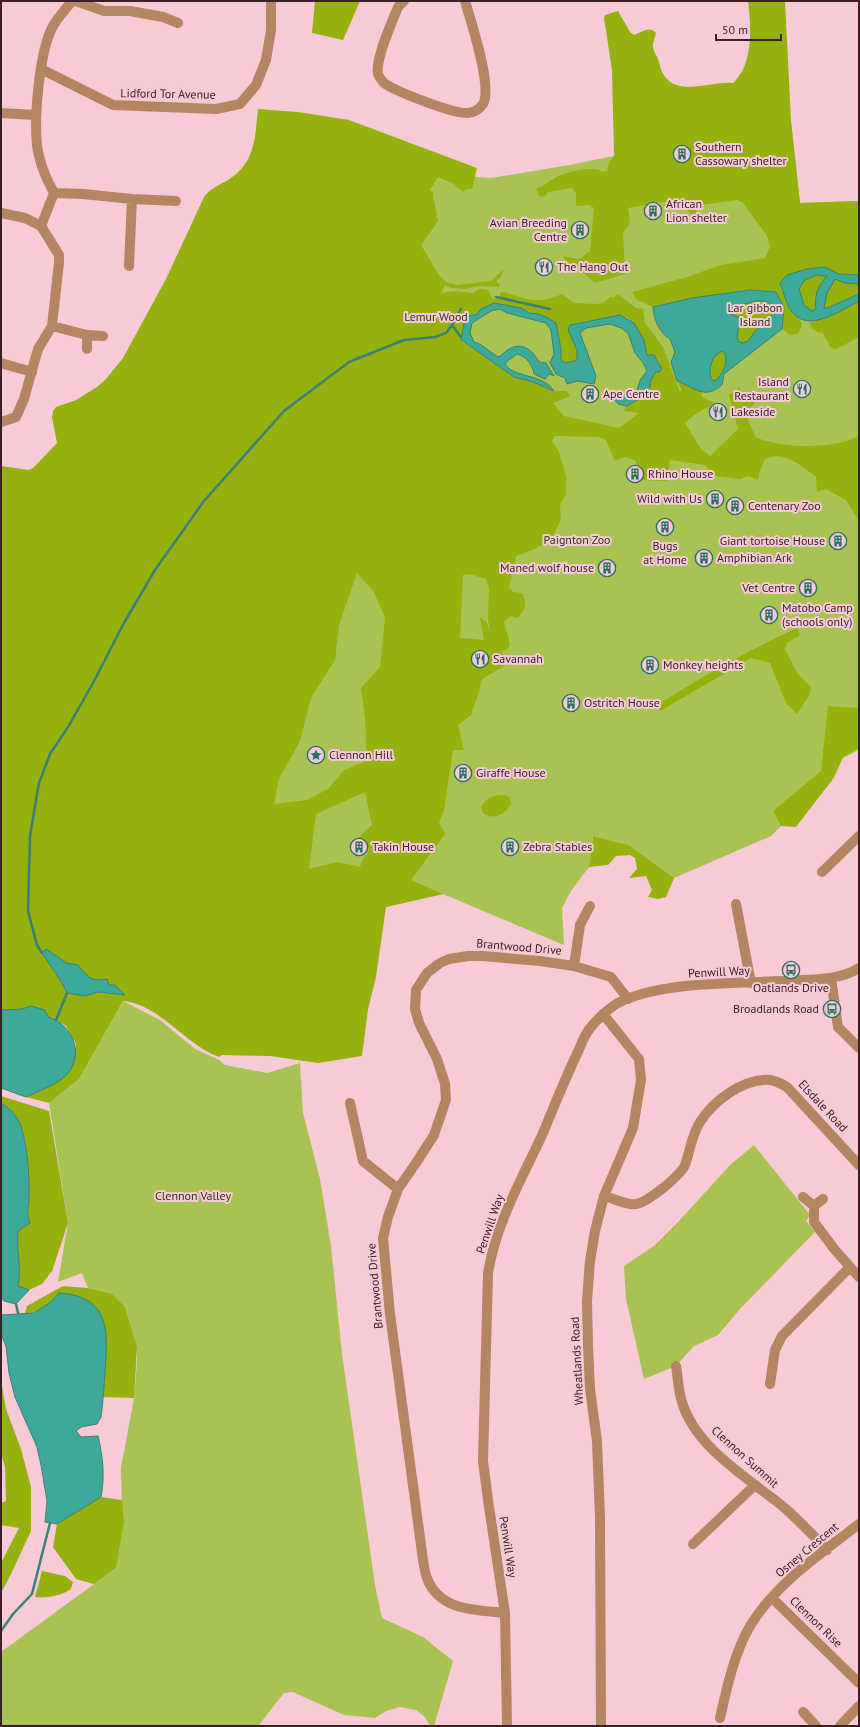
<svg xmlns="http://www.w3.org/2000/svg" width="860" height="1727" font-family="'PT Sans',sans-serif">
	<rect width="100%" height="100%" fill="#f7cad6"/>
	<path fill="#a9c353" d="M791,121L800,203L859,201V750L843,758L834,778L795,825L781,826L771,836L674,878L629,845L593,836L589,867L571,891L562,908L564,945L443,894L381,908L311,892L262,801L200,516L436,174L491,178L569,165Z
		M123,1001L160,1020L195,1049L219,1060L225,1065L267,1073L300,1063L303,1113L320,1179L331,1246L342,1354L375,1585L382,1618L423,1637L453,1661L434,1726H430L425,1717L416,1710L400,1707L386,1711L375,1718L344,1715L293,1692L284,1693L258,1726H1V1652L116,1568L122,1506L121,1468L134,1398L137,1362V1346L125,1307L88,1288L82,1273L58,1282L68,1223L49,1103L79,1079Z
		M754,1145L810,1215L806,1221L815,1232L740,1309L718,1335L694,1346L676,1366L644,1379L626,1299L624,1266L655,1245L680,1220L730,1165Z"/>
	<path fill="#94b10d" fill-rule="evenodd" d="M315,1H360L343,40L312,33Z
		M748,1H785L791,121L800,203L859,201L858,234L859,235V275L839,274L825,267L807,269L787,275L793,314L800,320L802,326L798,334L790,335L782,329L784,308L776,292L745,290L684,300L653,307L637,300L632,292L687,277L721,265L765,258L770,247L767,236L743,203L737,200L701,205L694,216L674,200L628,208L630,223L623,233L625,274L595,283L579,269L572,274L563,256L580,259L590,251L594,208L589,205L576,206V193L572,188L548,192L544,197L539,196L536,189C544,186 551,180 558,176C568,172 594,165 602,172L607,171L609,162L614,156L612,70L604,18L605,15L618,11L630,32L634,35C641,33 649,25 656,33C655,38 652,44 653,48C654,53 658,57 659,62C667,102 707,81 733,83C754,64 751,26 748,1Z
		M258,109L298,112L349,120L477,168L472,189H466L463,192L454,184L438,177L430,190L434,193L433,196L438,221L421,245L439,275L447,283L457,285L491,281L504,269L500,278L497,280V283L500,284L499,287L477,286L466,289L451,288L445,285L441,293L454,291L473,293L479,289L488,290L492,299L500,298V293L503,292C526,299 537,305 562,294L574,303L596,304L603,303L610,297L613,298L618,294L636,308L643,309L645,323L663,347L680,392L682,390L677,381L680,377L702,389V397L715,403L694,415L685,423L701,449L710,456L738,429L729,395L740,387V392L752,399L755,404L745,411H747V417L755,436L757,438C785,448 832,450 859,436V521L846,500L826,489L817,492L816,477C801,466 784,450 765,459L760,471L758,480L748,476L740,479L715,476L705,465L670,460L667,481L643,480L635,460L625,457L615,461L606,440L598,437L555,436L552,441L559,452L566,476V494L560,505L561,519L552,538L535,549L516,556L509,587L513,592L522,593C527,603 526,609 518,618L511,616L504,622L510,644L508,649L501,651L505,657L504,666L482,679L478,695L471,715L458,725L464,750H453L444,811L439,822L445,834L411,880L443,894L386,907L376,977L368,1009L362,1056L318,1063L270,1056L222,1055L219,1057C185,1045 161,1005 123,1001L79,1079L49,1103L26,1097L62,1078L73,1064L76,1044L66,1026L56,1020L22,1009L1,1010V466L29,470L33,468L57,443L52,417L53,411L56,407L76,400L97,387L106,379L123,358L166,279L204,197C211,187 221,185 231,178C256,160 255,136 258,109ZM502,304L546,317L558,332L561,360L565,363L575,362L577,359V349L568,330L572,324C582,321 593,321 603,319C607,318 613,315 618,315C637,316 643,340 647,355L657,358L661,366L651,380L646,395L626,405L624,411L639,413L619,428L564,416L553,403L570,396L567,391H554L533,382L514,377L462,342L461,339L465,317ZM357,573L374,592L385,618L380,667L361,688L365,718L367,761L344,770L328,789L307,800L274,804L279,779L300,741L311,698L335,660L339,625ZM470,574L486,579L489,588L488,619L490,633L487,623L480,617L484,640L460,638L463,575ZM365,792L372,825L358,838L365,840L369,849L367,855L364,857L360,865L362,867L337,862L309,869L316,814ZM42,953L53,954L67,963L78,965L89,979L109,985L124,995L98,992L85,996L67,993L62,983Z
		M817,275L827,276C819,286 814,295 816,309L812,311L804,305L799,289L805,280Z
		M835,279L845,283L859,284V294L825,308C821,300 829,286 835,279Z
		M756,301H764L770,303C775,320 766,320 757,329C753,332 751,338 747,342L742,343L738,341L736,335L740,324L733,315L729,314L741,305Z
		M859,301V337L836,349L831,348L822,332L819,333L811,328L810,322L833,315Z
		M723,351C730,360 723,376 714,381L711,379C708,370 712,354 723,351Z
		M797,628L800,635L787,643L785,650L798,674L811,687L810,694L797,714L786,703L770,663L751,658L660,711L657,705C703,676 747,651 797,628Z
		M828,706L859,708V748L843,757L832,780L796,827L781,826L773,811L821,771Z
		M506,795L510,798L511,803C507,814 493,821 483,813L481,807C487,796 495,795 506,795Z
		M593,836L629,845L674,878L666,897L658,899L648,897L652,890L646,876L629,878L637,869L635,858L630,855L616,856L608,865L589,867Z
		M1,1096L49,1111L68,1223L52,1271L42,1284L29,1290L18,1286C21,1268 17,1250 18,1231L30,1223C26,1211 28,1211 29,1199C30,1182 27,1134 18,1120C14,1112 8,1107 1,1103Z
		M63,1286L87,1288L112,1294L125,1307L137,1346L134,1398L103,1397L105,1375L59,1293C50,1304 39,1314 25,1313L27,1306Z
		M1,1380L6,1409L21,1449L31,1487V1531L10,1576L1,1593V1563L19,1528L1,1525V1503L6,1501L5,1467L1,1453Z
		M101,1497L122,1500L124,1522L116,1568L94,1584L76,1579L53,1547L57,1524Z
		M42,1571L65,1576L73,1582L71,1589C61,1596 47,1598 35,1597Z"/>
	<path fill="#3da998" stroke="#3c8076" fill-rule="evenodd" d="M825,267L839,274L859,275V284L845,283L835,279L827,293L824,308H827L859,294V301C842,310 810,332 794,314C786,307 784,292 780,283L787,275L807,269ZM817,275L827,276C818,286 814,295 816,309L812,311L804,305L799,289L805,280Z
		M750,290L776,292L784,308L782,329L724,374L722,385C704,400 696,388 677,381L671,362L675,352L670,339C660,334 653,318 653,307L692,298ZM756,301H764L770,303C776,321 765,320 756,330C751,335 751,342 742,343L738,341C735,330 742,327 740,318L729,313L741,305ZM723,351C730,360 723,376 714,381L711,379C708,370 712,353 723,351Z
		M494,303L521,308L529,313L538,314L546,317L556,323L561,349V360L565,363L575,361L577,359V350L568,330L570,325L620,315L634,323L644,340L647,355H654L662,369L659,372H656L651,380L650,387L644,396L627,406L618,404L615,400L617,397L637,391L640,380L647,371L643,363L635,353L628,333L621,328L610,324L586,328L580,333L596,376L594,384L578,381L567,384L565,378L556,374L550,363L554,354L551,330L546,323L507,313L500,309L491,311L472,323L470,333L474,342L480,344L498,357C503,355 506,350 511,348C524,342 534,352 539,362L546,363L554,376L549,374L545,379L534,374C533,365 526,356 517,354L505,363C510,378 543,373 554,391L533,382L514,377L461,340L465,317L477,314L481,309Z
		M46,949L67,963L78,965C88,977 90,982 107,979L109,985H115L125,995L98,992L85,996L67,993L62,983L42,953Z
		M31,1006L45,1010L48,1017C75,1025 86,1059 63,1078C55,1085 36,1092 26,1097L1,1088V1010L22,1009Z
		M1,1103C8,1107 14,1112 18,1120C27,1134 30,1182 29,1199C28,1212 26,1211 30,1223L18,1231C16,1251 22,1266 18,1286L29,1290L16,1304L4,1301L1,1296Z
		M59,1293C110,1296 108,1331 105,1371C104,1387 103,1402 101,1417L97,1424L81,1427L76,1431L81,1437L98,1436C103,1457 105,1475 101,1497L57,1524L45,1522L47,1501L41,1465L37,1447L15,1397L9,1373L6,1346L1,1334V1315L34,1313L51,1302Z"/>
	<g fill="none" stroke-linecap="round" stroke-linejoin="round">
		<path stroke="#3c8076" stroke-width="2.5" d="M496,297L550,309
			M452,325L461,309
			M42,953L37,945L28,911L30,836L39,783L50,754L68,727L93,683L124,623L155,570L204,501L284,411L349,362L404,340L435,337L446,333L452,325L461,337
			M56,1020L67,993
			M16,1304L18,1313
			M1,1631L13,1614L32,1594L50,1523"/>
		<path stroke="#b38661" stroke-width="10" d="M76,1L104,11H130L163,17L178,23
			M404,1L398,7C392,22 375,59 378,74C379,77 384,84 387,85C401,93 453,114 468,113C473,113 480,109 483,104C493,87 471,22 465,1
			M41,69L113,105L216,109L240,104L256,85L266,60L271,30V1
			M1,113L35,115
			M54,193L83,194L132,199L129,266
			M132,199L176,201
			M1,213L25,218L41,226L59,255V262L52,326L38,349L24,399L16,417L1,422
			M41,226L54,193C48,182 42,169 39,156C32,128 39,51 53,26C58,17 66,9 72,1
			M52,326L87,335L103,336
			M87,335V349
			M1,363L32,372
			M822,872L859,836
			M736,904L751,983
			M574,966L580,925L590,906
			M831,978L838,1027L859,1048
			M350,1103L363,1161L398,1189
			M604,1196C612,1198 629,1206 636,1204C648,1202 680,1176 685,1165C690,1151 692,1134 700,1122C714,1100 744,1078 770,1080C776,1081 782,1084 787,1087L859,1165
			M803,1197L814,1206V1222L835,1250L859,1277
			M814,1206L823,1199
			M676,1366C678,1377 678,1390 682,1402C696,1449 750,1479 786,1509C800,1522 814,1536 827,1550
			M770,1384L775,1350L782,1336L850,1267
			M693,1544L754,1486
			M772,1598L859,1683
			M505,1613C476,1610 439,1611 427,1578C425,1573 424,1566 423,1560L390,1314L383,1238L388,1217L398,1189L416,1163L434,1135L446,1100L445,1084L437,1059L419,1023L415,1009L416,990L427,973L440,963L449,959L468,956H483L540,961L574,966L611,977L628,999
			M803,1712L816,1726
			M720,1718C727,1687 734,1654 750,1626C776,1583 821,1554 859,1524
			M507,1726L505,1613L488,1500L483,1461L488,1273C496,1223 522,1179 543,1133C554,1107 564,1081 576,1056C580,1048 583,1038 588,1031C595,1021 606,1011 616,1004C641,990 685,985 713,984C742,982 771,982 801,980C820,979 842,979 859,968
			M601,1726L600,1518L597,1441L590,1389L588,1345L587,1301L590,1261L595,1231L604,1196L633,1128L641,1080L639,1059L603,1014
			M840,1726L859,1706"/>
	</g>
	<defs>
		<symbol id="building-ring" viewBox="-11 -11 22 22"><circle r="9.5" fill="#f7cad6" stroke="#2a7065" stroke-width="1.5"/><path d="M-4-6H4V6H1V3H-1V6H-4ZM-2.5-4.3h1.7v1.8h-1.7ZM.8-4.3h1.7v1.8H.8ZM-2.5-1h1.7V.8h-1.7ZM.8-1h1.7V.8H.8Z" fill="#2a7065"/></symbol>
		<symbol id="restaurant-ring" viewBox="-11 -11 22 22"><circle r="9.5" fill="#f7cad6" stroke="#2a7065" stroke-width="1.5"/><path d="M-5-6h1v4h1v-4h1v4h1v-4h1v5L-1.5 .5V6h-2V.5L-5-1ZM5-6V6H3V1.5H1.5Q1.5-4 5-6Z" fill="#2a7065"/></symbol>
		<symbol id="sight-ring" viewBox="-11 -11 22 22"><circle r="9.5" fill="#f7cad6" stroke="#2a7065" stroke-width="1.5"/><path d="M0-6L1.8-2.2L6-1.7L2.9 1.2L3.7 5.4L0 3.3L-3.7 5.4L-2.9 1.2L-6-1.7L-1.8-2.2Z" fill="#2a7065"/></symbol>
		<symbol id="bus-ring" viewBox="-11 -11 22 22"><circle r="9.5" fill="#f7cad6" stroke="#2a7065" stroke-width="1.5"/><path d="M-5-6H5V4H4V6H2V4H-2V6H-4V4H-5ZM-3.5-4V0h7V-4ZM-3.5 1.2v1.5H-2V1.2ZM2 1.2v1.5H3.5V1.2Z" fill="#2a7065"/></symbol>
	</defs>
	<g fill-rule="evenodd">
		<use href="#building-ring" x="672" y="144" width="20" height="20"/>
		<use href="#building-ring" x="643" y="201" width="20" height="20"/>
		<use href="#building-ring" x="570" y="220" width="20" height="20"/>
		<use href="#restaurant-ring" x="534" y="257" width="20" height="20"/>
		<use href="#restaurant-ring" x="792" y="379" width="20" height="20"/>
		<use href="#building-ring" x="580" y="384" width="20" height="20"/>
		<use href="#restaurant-ring" x="708" y="402" width="20" height="20"/>
		<use href="#building-ring" x="625" y="464" width="20" height="20"/>
		<use href="#building-ring" x="705" y="489" width="20" height="20"/>
		<use href="#building-ring" x="725" y="496" width="20" height="20"/>
		<use href="#building-ring" x="655" y="517" width="20" height="20"/>
		<use href="#building-ring" x="828" y="531" width="20" height="20"/>
		<use href="#building-ring" x="694" y="548" width="20" height="20"/>
		<use href="#building-ring" x="597" y="558" width="20" height="20"/>
		<use href="#building-ring" x="798" y="578" width="20" height="20"/>
		<use href="#building-ring" x="759" y="605" width="20" height="20"/>
		<use href="#restaurant-ring" x="470" y="649" width="20" height="20"/>
		<use href="#building-ring" x="640" y="655" width="20" height="20"/>
		<use href="#building-ring" x="561" y="693" width="20" height="20"/>
		<use href="#sight-ring" x="306" y="745" width="20" height="20"/>
		<use href="#building-ring" x="453" y="763" width="20" height="20"/>
		<use href="#building-ring" x="349" y="837" width="20" height="20"/>
		<use href="#building-ring" x="500" y="837" width="20" height="20"/>
		<use href="#bus-ring" x="781" y="960" width="20" height="20"/>
		<use href="#bus-ring" x="822" y="999" width="20" height="20"/>
	</g>
	<g text-anchor="middle" stroke-width="4" stroke-linejoin="round" paint-order="stroke">
		<g font-size="12" fill="#3b2028" stroke="#f7cad6">
			<text transform="translate(168 94) rotate(1)" y="4">Lidford Tor Avenue</text>
			<text transform="translate(519 947) rotate(5)" y="4">Brantwood Drive</text>
			<text transform="translate(719 972) rotate(-3)" y="4">Penwill Way</text>
			<text transform="translate(823 1106) rotate(47)" y="4">Elsdale Road</text>
			<text transform="translate(490 1224) rotate(-71)" y="4">Penwill Way</text>
			<text transform="translate(375 1286) rotate(-95)" y="4">Brantwood Drive</text>
			<text transform="translate(577 1361) rotate(-93)" y="4">Wheatlands Road</text>
			<text transform="translate(745 1457) rotate(42)" y="4">Clennon Summit</text>
			<text transform="translate(508 1547) rotate(81)" y="4">Penwill Way</text>
			<text transform="translate(807 1550) rotate(-40)" y="4">Osney Crescent</text>
			<text transform="translate(816 1622) rotate(44)" y="4">Clennon Rise</text>
		</g>
		<g font-size="12" fill="#3b2028" stroke="#f7cad6" text-anchor="start">
			<text x="695" y="151">Southern<tspan x="695" dy="14">Cassowary shelter</tspan></text>
			<text x="666" y="208">African<tspan x="666" dy="14">Lion shelter</tspan></text>
			<text x="567" y="227" text-anchor="end">Avian Breeding<tspan x="567" dy="14">Centre</tspan></text>
			<text x="557" y="271">The Hang Out</text>
			<text x="789" y="386" text-anchor="end">Island<tspan x="789" dy="14">Restaurant</tspan></text>
			<text x="603" y="398">Ape Centre</text>
			<text x="731" y="416">Lakeside</text>
			<text x="648" y="478">Rhino House</text>
			<text x="702" y="503" text-anchor="end">Wild with Us</text>
			<text x="748" y="510">Centenary Zoo</text>
			<text x="825" y="545" text-anchor="end">Giant tortoise House</text>
			<text x="665" y="550" text-anchor="middle">Bugs<tspan x="665" dy="14">at Home</tspan></text>
			<text x="717" y="562">Amphibian Ark</text>
			<text x="594" y="572" text-anchor="end">Maned wolf house</text>
			<text x="795" y="592" text-anchor="end">Vet Centre</text>
			<text x="782" y="612">Matobo Camp<tspan x="782" dy="14">(schools only)</tspan></text>
			<text x="493" y="663">Savannah</text>
			<text x="663" y="669">Monkey heights</text>
			<text x="584" y="707">Ostritch House</text>
			<text x="329" y="759">Clennon Hill</text>
			<text x="476" y="777">Giraffe House</text>
			<text x="372" y="851">Takin House</text>
			<text x="523" y="851">Zebra Stables</text>
			<text x="791" y="992" text-anchor="middle">Oatlands Drive</text>
			<text x="819" y="1013" text-anchor="end">Broadlands Road</text>
		</g>
		<g font-size="12" fill="#2c321b" stroke="#f7cad6">
			<text x="755" y="312">Lar gibbon<tspan x="755" dy="14">Island</tspan></text>
			<text x="436" y="321">Lemur Wood</text>
			<text x="577" y="544">Paignton Zoo</text>
			<text x="193" y="1200">Clennon Valley</text>
		</g>
	</g>
	<rect width="860" height="1727" fill="none" stroke="#3b2028" stroke-width="4"/>
	<path d="M716 34v6h65v-6" fill="none" stroke="#3b2028" stroke-width="2"/>
	<text x="722" y="34" font-size="12" fill="#3b2028" stroke="#f7cad6" stroke-width="3" paint-order="stroke">50 m</text>
</svg>
